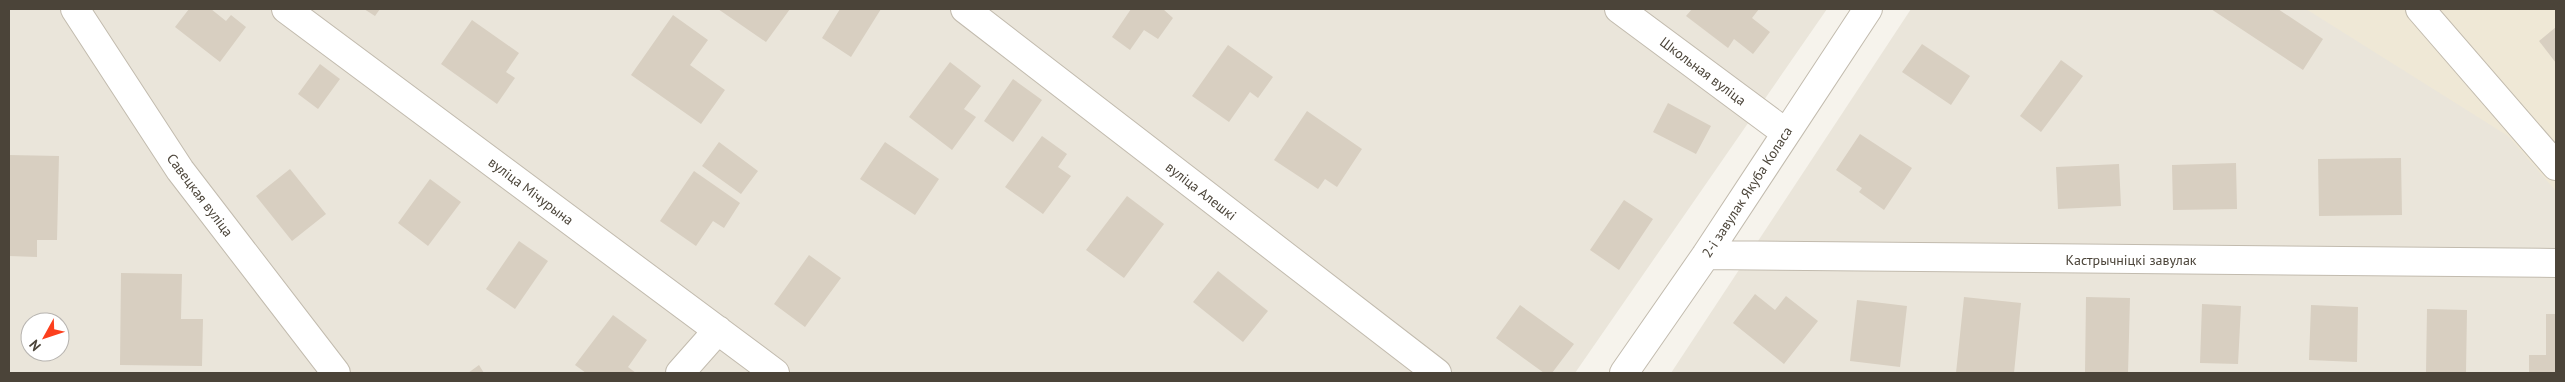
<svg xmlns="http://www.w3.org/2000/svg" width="2565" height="382" font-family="'PT Sans',sans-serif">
	<rect width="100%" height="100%" fill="#f6f3ec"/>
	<path fill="#eae5da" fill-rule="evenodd" d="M9,9H1827L1575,373H9ZM30,322H60V352H30Z
		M1911,9H2556V373H1671Z"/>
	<path fill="#efe8d6" d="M2306,9H2556V191L2508,136Z"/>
	<path fill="#d8cfc1" d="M189,9H211L226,21L231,15L246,27L220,62L175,27Z
		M364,9H380L375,16Z
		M718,9H790L766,42Z
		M840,9H881L851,57L822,38Z
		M1131,9H1163L1173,18L1158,39L1144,30L1130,50L1112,37Z
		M1692,9H1759L1752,18L1770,32L1753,54L1734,39L1728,48L1686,16Z
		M2211,9H2278L2323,39L2303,70Z
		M673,15L708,40L690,65L725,90L701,124L631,75Z
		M472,20L519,53L506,72L515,78L497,104L441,64Z
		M2556,27V63L2539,41Z
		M1922,44L1970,76L1951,105L1902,72Z
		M1228,45L1273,77L1258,98L1250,92L1229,122L1192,96Z
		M2061,60L2083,76L2041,132L2020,116Z
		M950,62L981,86L964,109L976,117L952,150L909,117Z
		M320,64L340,79L318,109L298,94Z
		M1013,79L1042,100L1013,142L984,121Z
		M1668,103L1711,126L1696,154L1653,132Z
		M1307,111L1362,149L1337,187L1325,179L1318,189L1274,160Z
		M1860,134L1912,168L1884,210L1859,192L1862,188L1836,170Z
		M1042,136L1067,154L1058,167L1071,176L1043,214L1005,187Z
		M719,142L758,171L741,194L702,166Z
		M885,142L939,179L915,215L860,179Z
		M9,155L59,156L57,240H37V257L9,256Z
		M2401,158L2402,215L2319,216L2318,159Z
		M2236,163L2237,209L2173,210L2172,165Z
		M2119,164L2121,206L2058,209L2056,167Z
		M290,169L326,214L292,241L256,196Z
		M694,171L740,203L724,228L713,221L696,246L660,221Z
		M430,179L461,202L428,246L398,223Z
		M1127,196L1164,224L1124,278L1086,250Z
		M1624,200L1653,219L1619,270L1590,250Z
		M519,241L548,261L515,309L486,289Z
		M809,255L841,278L805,327L774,304Z
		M1218,271L1268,311L1243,342L1193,302Z
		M121,273L182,274L181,319H203L202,366L120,365Z
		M1755,294L1775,310L1786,296L1818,321L1784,364L1733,323Z
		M1964,297L2021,303L2014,373H1956Z
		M2086,297L2130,298L2128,373H2085Z
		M1857,300L1907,306L1900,367L1850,361Z
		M2202,304L2241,306L2238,364L2200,363Z
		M1520,305L1574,344L1552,373H1544L1496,338Z
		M2311,305L2358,307L2357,362L2309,360Z
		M2427,309L2467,310L2466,373H2426Z
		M2546,314H2556V373H2529V355H2546Z
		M613,315L647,340L628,367L636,373H586L575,365Z
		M479,365L484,373H468Z"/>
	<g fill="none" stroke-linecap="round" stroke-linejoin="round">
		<defs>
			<path id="minor" d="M75,9L180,170L336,373
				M286,9L775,373
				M965,9L1437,373
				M1619,9L1786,133
				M2420,9L2556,166
				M1706,255L2556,263
				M680,373L718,330
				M1624,373L1706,255L1868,9"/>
		</defs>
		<use href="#minor" stroke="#c2bbae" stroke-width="30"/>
		<use href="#minor" stroke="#fff" stroke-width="28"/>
	</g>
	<g text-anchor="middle" stroke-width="4.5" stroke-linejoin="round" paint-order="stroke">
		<g font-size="14" fill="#4b4439" stroke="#fff">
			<text transform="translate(1703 71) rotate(37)" y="5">Школьная вуліца</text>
			<text transform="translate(531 191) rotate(37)" y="5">вуліца Мічурына</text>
			<text transform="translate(1201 191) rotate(38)" y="5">вуліца Алешкі</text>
			<text transform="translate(1747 192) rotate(-57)" y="5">2-і завулак Якуба Коласа</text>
			<text transform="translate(200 195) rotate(53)" y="5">Савецкая вуліца</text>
			<text x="2131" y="265">Кастрычніцкі завулак</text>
		</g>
	</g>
	<rect width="2565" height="382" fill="none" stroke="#4b4439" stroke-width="20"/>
	<g transform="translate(45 337) rotate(230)"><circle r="24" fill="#ffffff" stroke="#b7b4b0"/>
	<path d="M0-4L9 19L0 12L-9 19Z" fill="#fc3f1d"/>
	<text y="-8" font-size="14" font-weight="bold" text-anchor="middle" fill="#4b4439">N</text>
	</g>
</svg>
